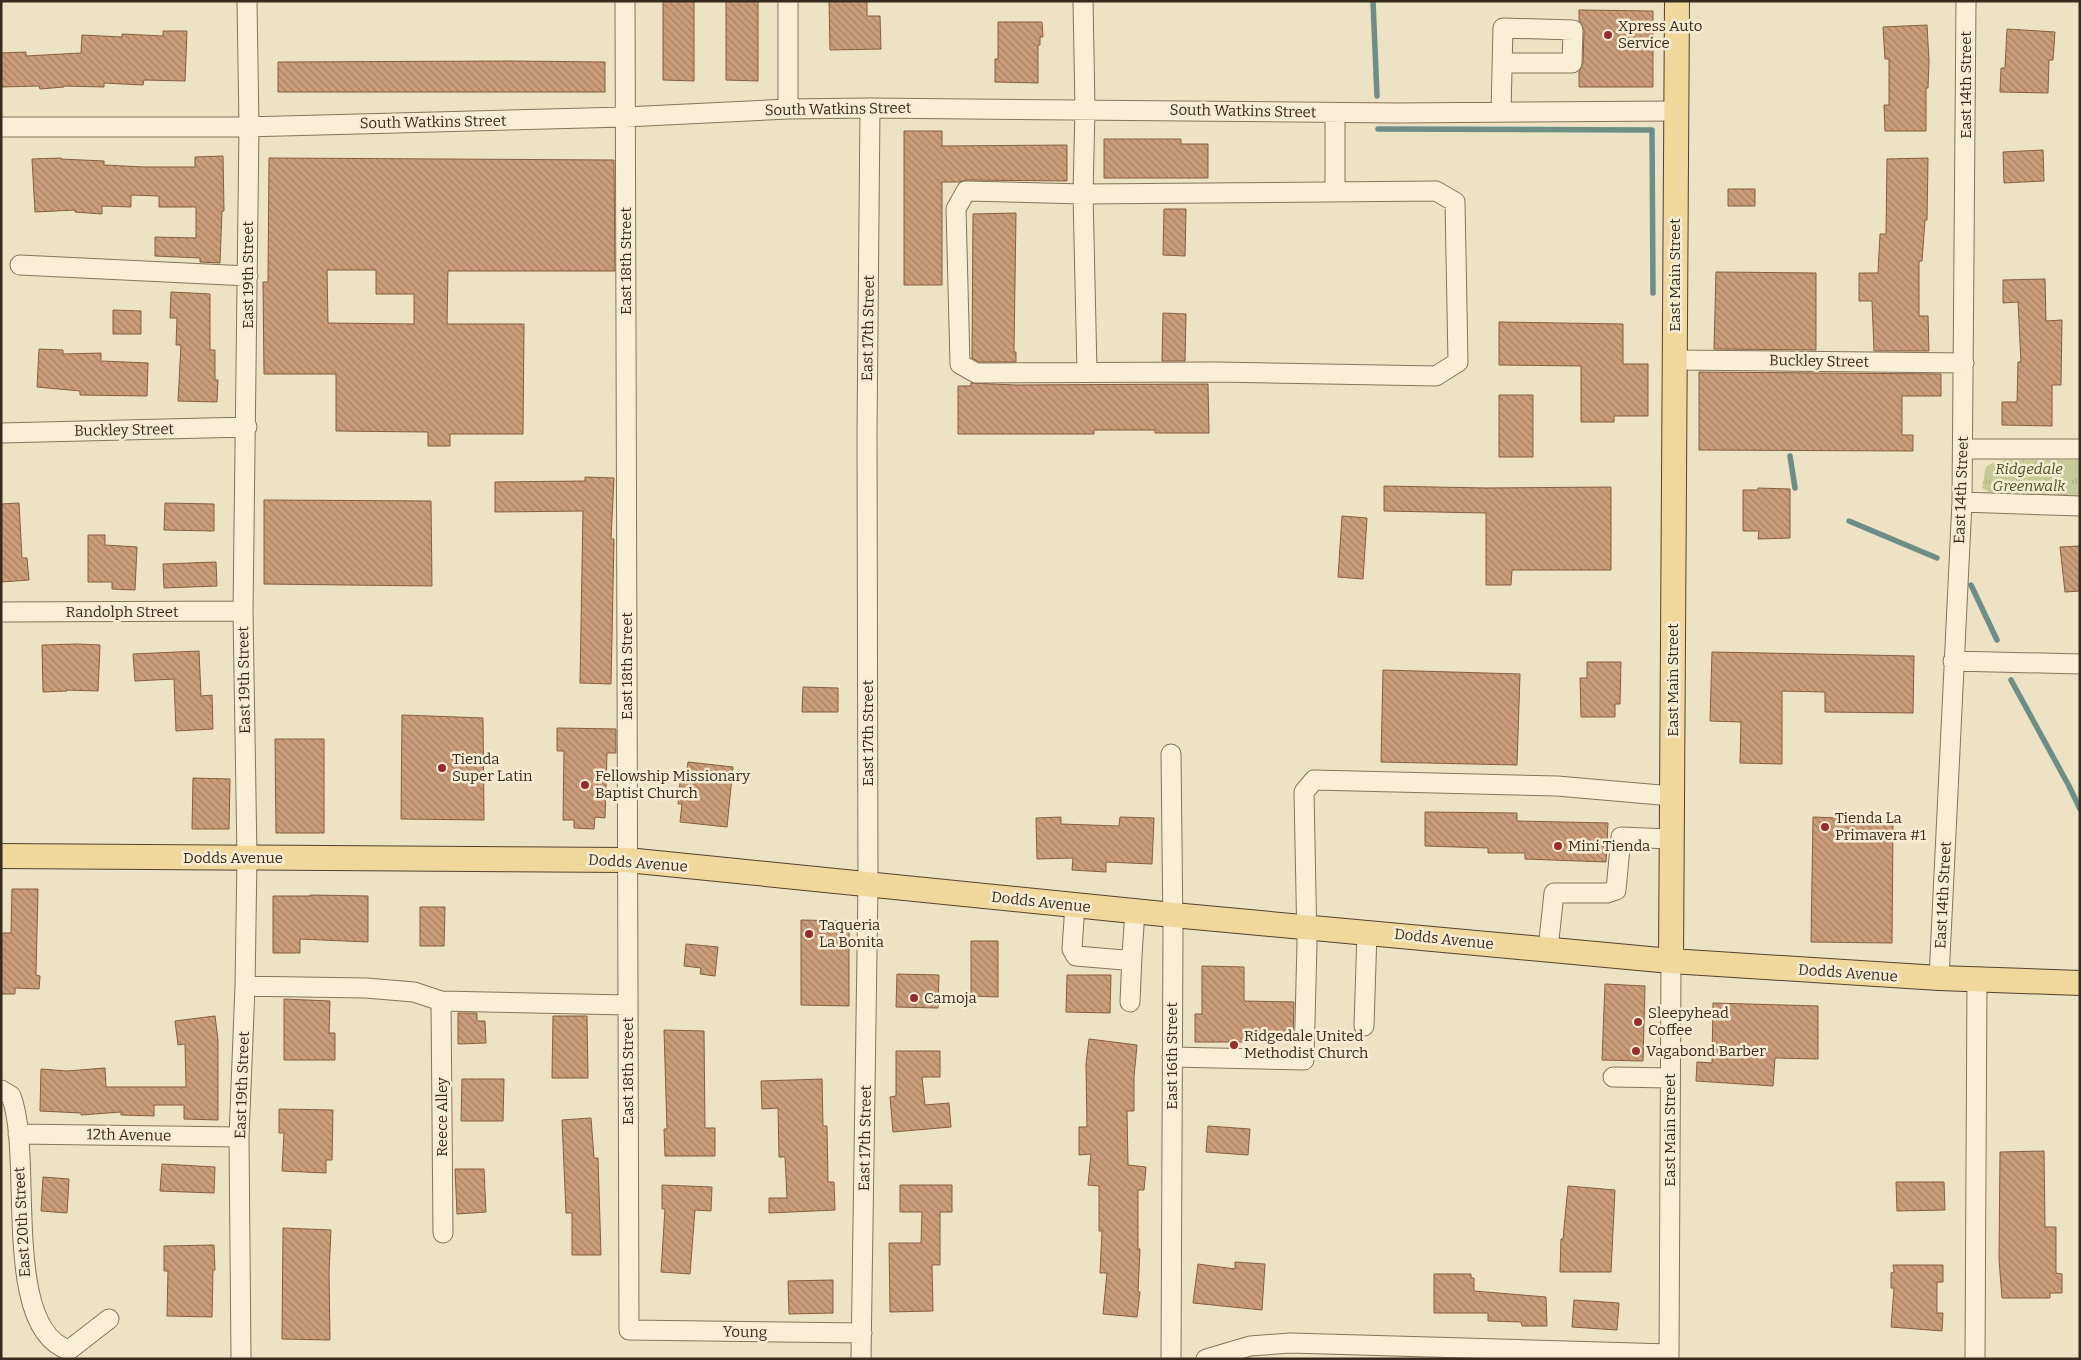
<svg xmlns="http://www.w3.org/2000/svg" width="2081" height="1360" font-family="Bitter,serif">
	<defs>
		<pattern id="grass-tufts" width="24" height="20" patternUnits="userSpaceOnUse" patternTransform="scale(1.25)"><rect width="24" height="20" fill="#c4cb97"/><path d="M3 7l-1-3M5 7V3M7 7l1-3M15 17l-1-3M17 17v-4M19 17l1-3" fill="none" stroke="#a9ae82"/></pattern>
		<pattern id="building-back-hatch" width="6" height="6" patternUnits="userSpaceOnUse" patternTransform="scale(1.25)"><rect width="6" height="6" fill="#cb9d7a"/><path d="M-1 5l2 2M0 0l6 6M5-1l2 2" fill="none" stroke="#a68063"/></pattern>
	</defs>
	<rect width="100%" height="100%" fill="#ede2c3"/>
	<path fill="url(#grass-tufts)" d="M2005,460H2080V496L1998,493L1989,492L1982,488C1988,465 1979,466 2005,460Z"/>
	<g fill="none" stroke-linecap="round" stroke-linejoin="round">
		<path stroke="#6c8e87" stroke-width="5.5" d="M1373,1L1377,96
			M1378,129L1652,130L1653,293
			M1790,456L1795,488
			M1849,521L1937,558
			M1971,585L1997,640
			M2011,680L2069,786L2080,809"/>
	</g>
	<path fill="url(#building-back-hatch)" stroke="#865e41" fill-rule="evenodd" d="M663,1H694V81L663,80Z
		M726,1H758V81L726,80Z
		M829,1H867V16H880L881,49L830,50Z
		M1579,10L1653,11V87H1579V72L1583,63L1584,30L1579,21Z
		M998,22H1042L1043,37H1040V45H1038V83L995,82V59H998Z
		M1927,25L1929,61L1928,88H1926V131H1885L1884,105H1889V59H1885L1883,27Z
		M2007,29L2055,32L2053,60H2049L2048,93L2000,92L2001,68H2005Z
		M163,31H187L185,81L144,80L143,85L104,83V87L64,86V87L40,89L39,86L1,87V53L26,52V56L81,53L82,35L122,37V34L163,36Z
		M511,61L605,62V92H278V62Z
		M904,131H942V146L1067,145V181L966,180L960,182H942V285H904Z
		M1104,139H1181V144H1208V178H1104Z
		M2043,150L2044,181L2004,183L2003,152Z
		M223,156L224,211H222L220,263L200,262V258L155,256V237L196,238V207H159V196L131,195V207L102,206V214L75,212V210L35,212L32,159L61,158V159L104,161V165L144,167H195V157Z
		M269,158L614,160L615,271H448L447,324H524L523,434H450V446H428V432L336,431V374H264L263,282H268ZM327,270H376V294H414V324L328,323Z
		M1928,158L1927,220H1925L1922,261H1919V316H1928L1929,351H1874L1872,301H1859V273H1878L1880,234H1886L1887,159Z
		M1728,189H1755V206H1728Z
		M1164,209H1186L1185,256L1163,255Z
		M1016,213L1014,352H1016V362H979L972,358L973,214Z
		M1716,272L1816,273V350L1714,349Z
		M2045,279L2046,321L2062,320L2061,385H2052V426L2002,425V402H2017L2018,362H2021L2018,302L2003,303V280Z
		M171,292L210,294V350H215V380H218L217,402L178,401L181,345H176L177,318H170Z
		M113,310L141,311V334H113Z
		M1163,313L1186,314L1185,361H1162Z
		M1499,322L1623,324V364H1648V416H1614V422H1581V366L1499,365Z
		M39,349L63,350V354L101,353V361L148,363L147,396L80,395V391L37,387Z
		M1699,372L1941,374V396H1902V435H1913V451L1699,450Z
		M971,383L1015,385L1208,384L1209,433H1155V430H1094V434H958V386H971Z
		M1499,395H1533V457H1499Z
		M585,477L614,478L611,539H614L611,684L580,683L583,511L495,512V482L585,481Z
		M1384,486L1486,488L1611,487V570H1512L1511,585H1486V513L1384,511Z
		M1758,488L1790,489V538L1758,539L1759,531H1743V490H1758Z
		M264,500L431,501L432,586L264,584Z
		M19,503L22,558H27L29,580L1,582V504Z
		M165,503L214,504V531L164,530Z
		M1342,516L1367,518L1363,579L1338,577Z
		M88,535H105V545L137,547L135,590L112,589V582H88Z
		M2080,546V591L2065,592L2060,547Z
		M216,562L217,586L164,588L163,564Z
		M77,644L100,645L98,691L67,690V691L43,692L42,645Z
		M199,651L201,696L212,695L213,729L176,731L174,679L135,681L133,654Z
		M1712,652L1914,656L1913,713L1825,712V692L1782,691V764L1740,763L1741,722L1710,721Z
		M1587,662H1621L1620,704H1615V717H1581L1580,678H1587Z
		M1383,670L1520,674L1517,765L1381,762Z
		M803,687L838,688V712H802Z
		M402,715L483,718L484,820L401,819Z
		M557,728L616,729V753H607L605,818L595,817L594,829L574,828V820H563L564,751H557Z
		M275,739H324V833H276Z
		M688,762L733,767L727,827L680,822L682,804H678L680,783H685Z
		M193,778L230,779L229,829H192Z
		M1425,812L1517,813V821L1608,823L1606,862L1525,859V853H1488V848L1425,846Z
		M1061,817V824L1119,826L1120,817L1154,818L1152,864L1106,862V872L1072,870L1073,858L1037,859L1036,818Z
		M1813,817L1837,818V822H1893L1892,943L1811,942Z
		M12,889H38L36,975L40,976L39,989L15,988V994H1V933H11Z
		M310,895L368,896V942L300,939V953H273V896H310Z
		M420,907H445L444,946H420Z
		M801,920L849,921V1006L801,1005Z
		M971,941H998V997L971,996Z
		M686,944L718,947L715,976L700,974L701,968L684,966Z
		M1202,966L1244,967V1001L1294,1002L1293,1040L1244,1039V1042H1195V1014H1202Z
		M897,974L939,975L938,1008L896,1007Z
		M1067,975H1111L1110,1013L1066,1012Z
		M1605,984L1645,986L1643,1061L1602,1060Z
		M284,999L330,1001L329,1033H335V1060H284Z
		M1713,1003L1818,1006V1059L1775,1058L1773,1086L1696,1081L1697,1062L1712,1063Z
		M458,1013H477V1021H485L486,1043L458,1044Z
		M215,1016L218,1040V1120L184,1119V1105H154V1116L121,1115V1112L81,1115V1113L40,1111L41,1069L67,1071L105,1068L106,1087H186L185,1044L178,1045L175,1021Z
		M553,1016H587L588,1078H552Z
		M664,1030L704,1031L705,1128H715V1156H665L664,1129H667Z
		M1089,1039L1137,1045L1134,1077V1111H1127L1128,1165L1146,1167L1144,1190H1138V1249H1140L1138,1292H1140L1137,1317L1103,1314L1107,1273H1100L1102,1231H1099V1186L1088,1185L1091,1154L1079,1155V1127H1087L1086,1064Z
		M896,1051H940V1077H922L925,1105L949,1103L951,1127L893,1132L890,1097L896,1096Z
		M462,1079H504L503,1121H461Z
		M822,1079L823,1126H827L828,1182H834L835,1210L769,1213V1198H787L785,1157H779L778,1108L762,1109L761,1081Z
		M279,1109L333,1110L332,1160H326V1173L282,1171L284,1133H279Z
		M591,1118L594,1158H598L601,1255H572V1213H566L562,1120Z
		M1208,1126L1250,1129L1248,1155L1206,1152Z
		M2044,1151L2045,1227H2056V1273L2062,1274V1293H2050V1298H2002L1999,1259L2000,1152Z
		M162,1164L215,1167L214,1193L160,1191Z
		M455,1169H484L486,1212L457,1214Z
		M43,1177L69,1179L67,1213L41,1211Z
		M1896,1182H1944L1945,1210L1897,1211Z
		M662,1185L712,1187L711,1211L695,1210L690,1274L661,1272L665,1209H662Z
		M900,1185H952V1212H940V1265H932L933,1311L890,1312L889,1243H921L922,1212H900Z
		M1568,1186L1615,1190L1611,1272H1560L1561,1239H1563Z
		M283,1228L331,1230L329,1272L330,1340L282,1339Z
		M214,1245L215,1270H213L212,1317L167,1316L168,1271H164V1246Z
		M1235,1262L1265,1264L1262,1310L1193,1303L1198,1264L1235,1269Z
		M1893,1265H1943V1282H1937V1313H1943L1942,1331L1891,1327L1894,1288H1891V1273L1894,1272Z
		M1434,1274H1471V1278H1474V1291L1546,1297L1547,1326H1522L1521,1322L1488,1321V1313H1434Z
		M833,1280V1313L789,1314L788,1281Z
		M1574,1300L1619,1303L1617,1330L1572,1327Z"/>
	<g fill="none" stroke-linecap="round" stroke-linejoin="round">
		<defs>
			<path id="minor" d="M625,1L629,1330L862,1333
				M1083,1L1085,109L1083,194L1087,371
				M788,109V1
				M1501,112L1503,28L1573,30L1572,63H1502
				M1,127H249L625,117L788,109L870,108L1396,113L1675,111
				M966,191L1083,194L1436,191L1455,202L1458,362L1436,376L1216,372L976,373L960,364L956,209Z
				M1335,191V113
				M20,265L248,276
				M1675,360L1964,363
				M1,433L247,427
				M1963,449H2080
				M1962,502L2080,506
				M1,612L243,611
				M1953,661L2080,664
				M1075,905L1072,949L1076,956L1124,960L1132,955L1135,911
				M1548,949L1554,893H1607L1616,890L1621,837L1671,839
				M1939,978L1962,502L1966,1
				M245,986L366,988L414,992L441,1001L628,1005
				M441,1001L443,1233
				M1130,1002L1132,955
				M1364,1026L1367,932
				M1172,1057L1304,1060L1307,944L1304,792L1314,780L1557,786L1672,796
				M1613,1077L1670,1078
				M1,1090L11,1096C34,1154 0,1329 69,1350L109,1319
				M18,1134L239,1137
				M241,1359L239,1137L245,986L247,858L243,611L249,127L247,1
				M861,1359L868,885L867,432L870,108
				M1171,1359L1173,932L1171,754
				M1206,1359L1250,1346L1290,1343L1669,1354
				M1669,1359L1671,961
				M1975,1359L1977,979"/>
			<path id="major" d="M1,856L627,860L1173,915L1671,961L1939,978L2080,983
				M1671,961L1677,1"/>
		</defs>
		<use href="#minor" stroke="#87735a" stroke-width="21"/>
		<use href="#major" stroke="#55412f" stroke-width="26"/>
		<use href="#minor" stroke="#f8efd6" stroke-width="19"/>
		<use href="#major" stroke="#f0d89c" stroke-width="24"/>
	</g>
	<g fill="#952d2c" stroke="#f5ecd3" stroke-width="2">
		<circle cx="1608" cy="35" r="5"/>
		<circle cx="442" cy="768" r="5"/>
		<circle cx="585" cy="785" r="5"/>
		<circle cx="1825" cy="827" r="5"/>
		<circle cx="1558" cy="846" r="5"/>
		<circle cx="809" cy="934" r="5"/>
		<circle cx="914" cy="998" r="5"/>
		<circle cx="1638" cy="1022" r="5"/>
		<circle cx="1234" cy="1045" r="5"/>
		<circle cx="1636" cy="1051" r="5"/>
	</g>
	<g text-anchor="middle" stroke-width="5" stroke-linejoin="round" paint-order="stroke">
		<g font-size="15" fill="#372b1e" stroke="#f5ecd3" text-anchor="start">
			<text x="1618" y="31">Xpress Auto<tspan x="1618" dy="17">Service</tspan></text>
			<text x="452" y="764">Tienda<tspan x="452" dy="17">Super Latin</tspan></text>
			<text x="595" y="781">Fellowship Missionary<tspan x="595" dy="17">Baptist Church</tspan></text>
			<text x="1835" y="823">Tienda La<tspan x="1835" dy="17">Primavera #1</tspan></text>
			<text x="1568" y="851">Mini Tienda</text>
			<text x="819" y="930">Taqueria<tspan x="819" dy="17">La Bonita</tspan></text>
			<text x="924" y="1003">Camoja</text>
			<text x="1648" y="1018">Sleepyhead<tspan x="1648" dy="17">Coffee</tspan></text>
			<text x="1244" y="1041">Ridgedale United<tspan x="1244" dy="17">Methodist Church</tspan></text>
			<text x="1646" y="1056">Vagabond Barber</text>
		</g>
		<g font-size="15" fill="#372b1e" stroke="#f5ecd3">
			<text transform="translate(1966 85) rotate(-90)" y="5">East 14th Street</text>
			<text transform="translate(838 109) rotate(-1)" y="5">South Watkins Street</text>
			<text transform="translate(1243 111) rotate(1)" y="5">South Watkins Street</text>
			<text transform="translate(433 122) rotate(-1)" y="5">South Watkins Street</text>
			<text transform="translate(626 261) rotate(-90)" y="5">East 18th Street</text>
			<text transform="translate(248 275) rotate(-90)" y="5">East 19th Street</text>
			<text transform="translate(1675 275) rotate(-90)" y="5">East Main Street</text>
			<text transform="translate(868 328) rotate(-89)" y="5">East 17th Street</text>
			<text transform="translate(1819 361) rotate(1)" y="5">Buckley Street</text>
			<text transform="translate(124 430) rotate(-1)" y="5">Buckley Street</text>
			<text transform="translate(1961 490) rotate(-88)" y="5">East 14th Street</text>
			<text x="122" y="617">Randolph Street</text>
			<text transform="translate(627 666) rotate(-90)" y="5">East 18th Street</text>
			<text transform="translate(244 680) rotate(-91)" y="5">East 19th Street</text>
			<text transform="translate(1673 680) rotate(-90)" y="5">East Main Street</text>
			<text transform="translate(868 733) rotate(-90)" y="5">East 17th Street</text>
			<text x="233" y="863">Dodds Avenue</text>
			<text transform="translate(638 863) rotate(4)" y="5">Dodds Avenue</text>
			<text transform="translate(1943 895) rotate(-87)" y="5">East 14th Street</text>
			<text transform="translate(1041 902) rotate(6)" y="5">Dodds Avenue</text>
			<text transform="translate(1444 939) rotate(6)" y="5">Dodds Avenue</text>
			<text transform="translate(1848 973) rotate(4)" y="5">Dodds Avenue</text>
			<text transform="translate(1172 1056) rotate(-90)" y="5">East 16th Street</text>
			<text transform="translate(628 1071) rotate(-90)" y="5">East 18th Street</text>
			<text transform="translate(242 1085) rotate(-88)" y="5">East 19th Street</text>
			<text transform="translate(442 1117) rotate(-90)" y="5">Reece Alley</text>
			<text transform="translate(1670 1130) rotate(-90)" y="5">East Main Street</text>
			<text transform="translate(129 1135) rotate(1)" y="5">12th Avenue</text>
			<text transform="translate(865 1138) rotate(-89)" y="5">East 17th Street</text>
			<text transform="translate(22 1222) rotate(-93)" y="5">East 20th Street</text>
			<text transform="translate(745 1332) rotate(1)" y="5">Young</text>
		</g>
		<g font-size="15" font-style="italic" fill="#475325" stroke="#f5ecd3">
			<text x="2029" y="474">Ridgedale<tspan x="2029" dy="17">Greenwalk</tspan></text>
		</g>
	</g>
	<rect width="2081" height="1360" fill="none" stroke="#372b1e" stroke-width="5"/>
</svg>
